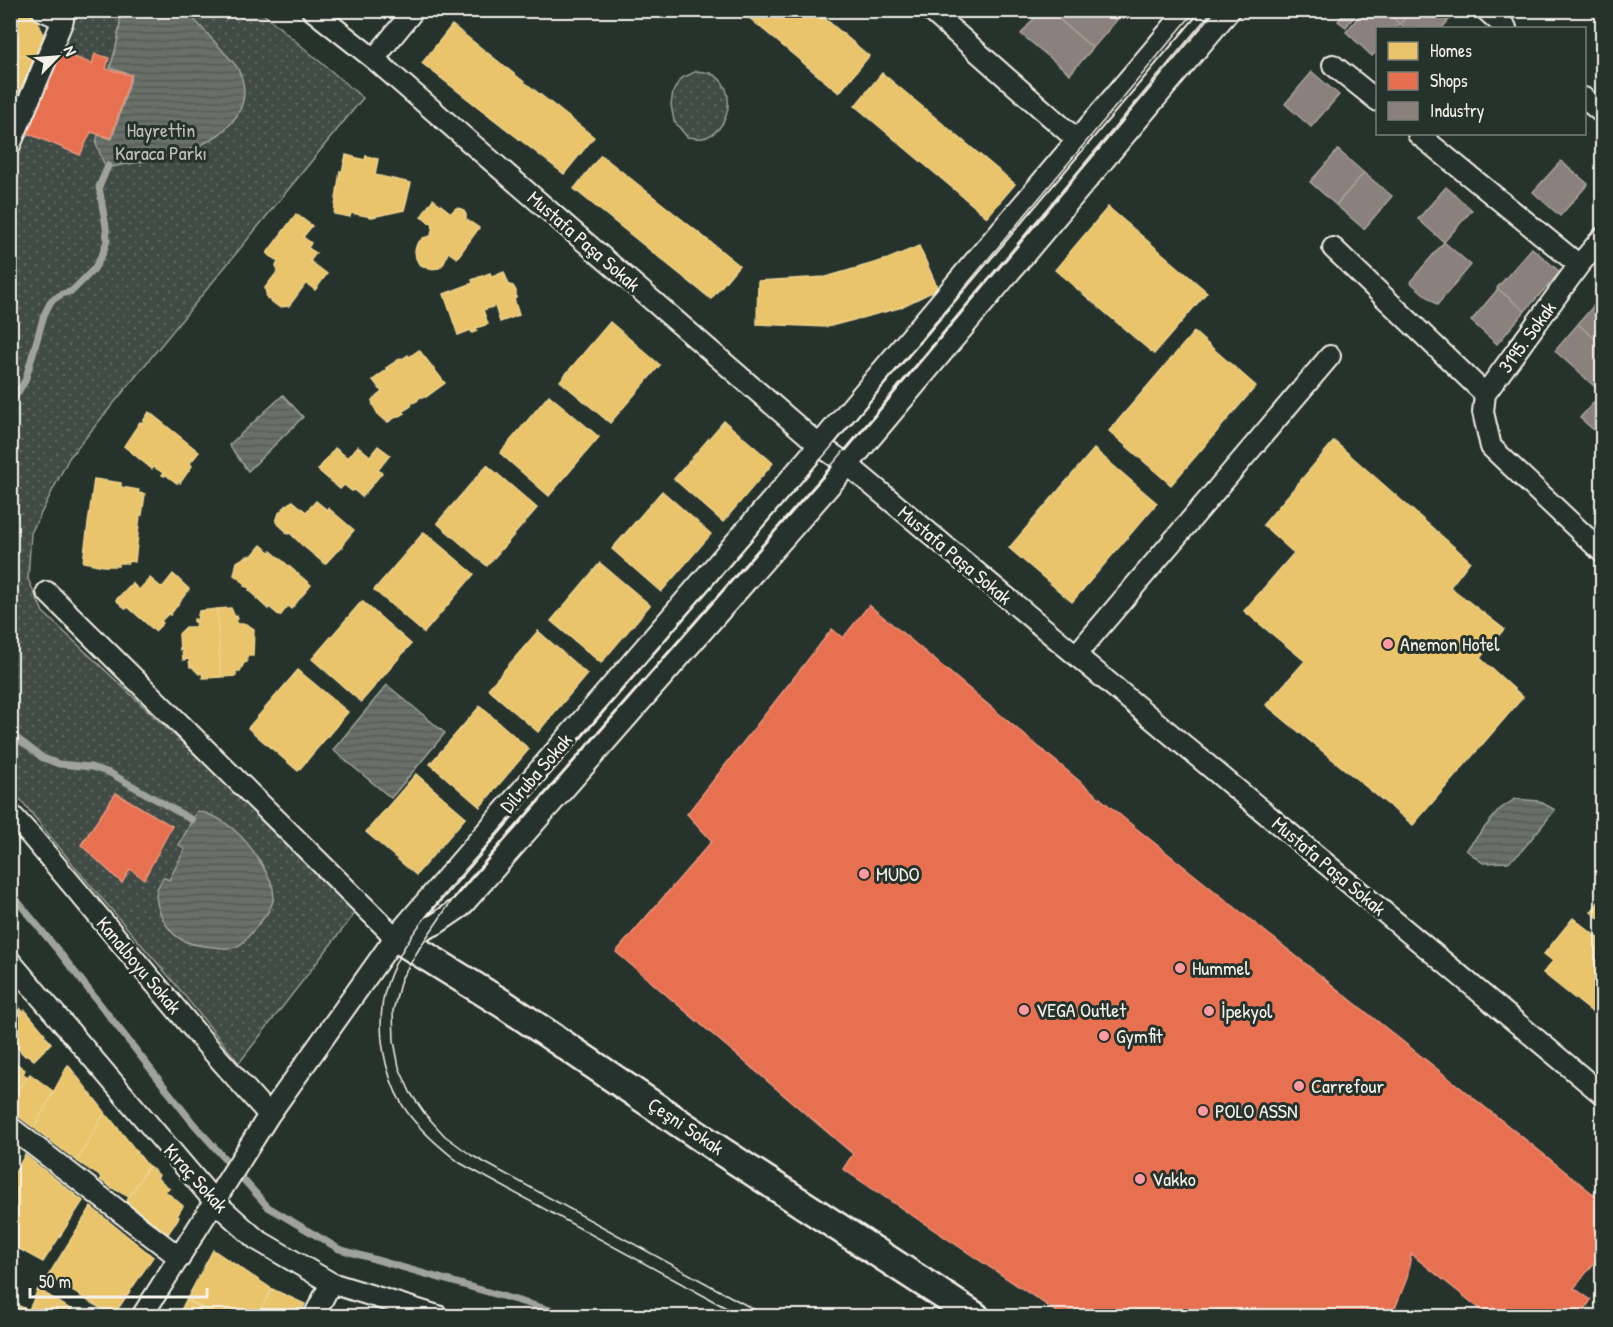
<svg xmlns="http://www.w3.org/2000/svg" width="1613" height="1327" font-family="'Patrick Hand',sans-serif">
	<defs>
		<pattern id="green-dots" width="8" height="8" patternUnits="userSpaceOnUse" patternTransform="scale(1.5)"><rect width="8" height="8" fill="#414b45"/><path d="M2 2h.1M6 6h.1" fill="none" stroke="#5d6560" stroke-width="1.8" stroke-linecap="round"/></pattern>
		<pattern id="water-rules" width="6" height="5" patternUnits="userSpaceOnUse" patternTransform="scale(1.5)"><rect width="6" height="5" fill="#676f68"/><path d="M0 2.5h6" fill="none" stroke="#565a55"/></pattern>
	</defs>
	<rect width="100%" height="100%" fill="#26332d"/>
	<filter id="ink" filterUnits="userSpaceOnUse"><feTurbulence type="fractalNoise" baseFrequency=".0167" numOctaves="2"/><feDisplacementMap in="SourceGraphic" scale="12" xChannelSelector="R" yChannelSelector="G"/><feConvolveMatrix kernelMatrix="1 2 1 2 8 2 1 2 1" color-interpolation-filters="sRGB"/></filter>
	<g filter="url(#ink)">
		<path fill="url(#green-dots)" stroke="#9a9e96" stroke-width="1.5" d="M62,11H260L363,98L69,458L31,533L28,579L43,612L359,908L239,1063L171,979L79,872L11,788L10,170L73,16Z
			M697,71C701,72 708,72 712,74C739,86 730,134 702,138C698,139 692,137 687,137L674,121L671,105L673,92L680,79Z"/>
		<path fill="url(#water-rules)" stroke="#9fa39b" stroke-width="1.5" d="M120,11H186C199,24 211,38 223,51C228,57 235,63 238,69C258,109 223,138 188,150C164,159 137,162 112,167L104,164L96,143L98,135L112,139L132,75L110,68C116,48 121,31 120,11Z
			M283,395L303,417L248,471L229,445Z
			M387,685L445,733L391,798L333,750Z
			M1515,799L1539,801L1555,810L1519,854L1508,862L1483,863L1466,850L1500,809Z
			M197,811C224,816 245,837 259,860C281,895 278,902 252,932C246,939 241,947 231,948C226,949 219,947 213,947C203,946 191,945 182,940C167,932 153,906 157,889C159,885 162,881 163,877L169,880L185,849L179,845Z"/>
		<path fill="#e9c46a" stroke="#ecd290" stroke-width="1.5" d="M10,10H18L36,17L44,36L33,60L10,50Z
			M740,10H815L869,56L839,93Z
			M452,25L594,137L564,174L422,63Z
			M10,50L33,60L19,93L10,90Z
			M882,73L1015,184L987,217L855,106Z
			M10,90L19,94L10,114Z
			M346,155L365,160L366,156L378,159L375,175L411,183L404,210L372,217L351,213L350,217L334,214L340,171L342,172Z
			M601,155L739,265L711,299L574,189Z
			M433,199L451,213L456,208L462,209L466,214V219L479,228L457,258L448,252L444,263L439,268L429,269L419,264L416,258L415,250L417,244L423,238L431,236L433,225L421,217Z
			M1108,207L1207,292L1154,354L1055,270Z
			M296,214L312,226L303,237L311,243L308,248L316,253L310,261L327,274L315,290L306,283L289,306L279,307L267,298L265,288L278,271L276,266L278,262L267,253Z
			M919,246L938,289L899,308L827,327L757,324L758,281L826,277L888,259Z
			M504,272L509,285L513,286L516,291V298L514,299L519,315L500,322L495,306L483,310L488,324L476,328L477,331L472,333L471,330L458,335L444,294L473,283L472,280L490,273L492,277Z
			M610,322L660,365L610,423L560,381Z
			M1194,332L1256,386L1171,485L1109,431Z
			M419,350L445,383L426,397H420L417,401L412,403L411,406L403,411L405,413L400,416L399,415L388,422L379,416L373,405L372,400L382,392L373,380L388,369L386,368L401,358L402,359L408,355L409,357Z
			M549,395L599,437L549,496L500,453Z
			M149,412L199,452L190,463L192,466L180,483L178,481L177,483L166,475L164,476L162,475L163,473L154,467L152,469L124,446L140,422L142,423Z
			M724,421L773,463L723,522L674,479Z
			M1334,441L1470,561L1450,587L1504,629L1480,658L1523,697L1413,825L1266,705L1305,661L1244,611L1294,553L1263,525Z
			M358,446L370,456L378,446L390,455L378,470L382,473L362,497L354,490L352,491L344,485L340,489L318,470L335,448L348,458Z
			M1094,449L1157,503L1072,602L1009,548Z
			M487,465L537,508L487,566L437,523Z
			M94,479L121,483V487L139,490L138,493L145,494L142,515H140L135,562L128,561V563H119L118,566H104L83,562Z
			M662,491L711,534L661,592L612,549Z
			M293,501L306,512L316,501L327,510L328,508L354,530L344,542L343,547L336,552L325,564L302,545L290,533L288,534L286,533L287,532L276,522L279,513L289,503Z
			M424,532L474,574L424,633L374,590Z
			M261,545L270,552L271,551L311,585L291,609L288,606L280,616L269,607L268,609L256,598L257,597L249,590L250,588L244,586L246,584L234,575L237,562L247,556L248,557L250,555L251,557Z
			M600,563L650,605L601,663L551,621Z
			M173,574L189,589L170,615L168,614L161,621L163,623L155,631L128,607L126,609L116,600L132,583L139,590L150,578L162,588Z
			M362,601L411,644L361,702L312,659Z
			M231,608L235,617L237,616L238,619L236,620L238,624H246L254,629L253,656H247V662L244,663L240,671H236V676L221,677L217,609Z
			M217,609L221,677L203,678L202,673L199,674L193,668V666L190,667L189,659L183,660L182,649L180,650L179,634L186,627H195L196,622H194V619L197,620L199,611Z
			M538,631L587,674L538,732L488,689Z
			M298,670L348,712L298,771L248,728Z
			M480,706L529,749L480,807L430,764Z
			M416,774L466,817L416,875L366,832Z
			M1602,897V921L1591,912Z
			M1573,918L1602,941V1020L1543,973L1553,961L1544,954Z
			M10,996L23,1012L10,1027Z
			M25,1010L45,1034L44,1035L51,1043L34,1060L26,1054L25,1056L10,1040V1027Z
			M13,1061L25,1070L23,1074L28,1077L10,1099V1063Z
			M68,1065L105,1112L77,1161L34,1128Z
			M30,1074L54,1092L34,1128L10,1110V1099Z
			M105,1112L104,1114L109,1117L137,1152L136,1153L140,1156L148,1166L127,1201L129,1197L109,1186V1185L100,1180L101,1177L77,1161Z
			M25,1155L83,1201L43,1262L10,1244V1193L14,1189L10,1186V1181Z
			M149,1166L159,1175L157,1178L169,1188L165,1191L183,1206L177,1216L179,1217L168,1234L126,1202Z
			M91,1207L153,1257L113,1316L48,1276Z
			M213,1250L272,1289L257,1316H249L234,1308L231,1312L235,1314L233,1316H217L187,1299Z
			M38,1289L81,1316H13L19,1306L29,1310Z
			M272,1289L305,1304L299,1316H257Z
			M186,1300L216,1316H178Z"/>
		<path fill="#e76f51" stroke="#eb967e" stroke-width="1.5" d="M59,51L92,64L95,54L109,58L106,69L131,75L111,138L91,132L80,155L27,133Z
			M869,605L1132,825L1602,1201V1253L1574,1288L1591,1300L1580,1316H1489L1411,1254L1407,1278L1392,1316H1063L843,1169L853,1154L616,952L712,841L687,814L832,629L843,638Z
			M116,793L172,826L144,879L130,869L122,883L81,845Z"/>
		<path fill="#8a817c" stroke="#aaa39c" stroke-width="1.5" d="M1041,10H1048L1093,48L1070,74L1021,34Z
			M1048,10H1103L1116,21L1093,48Z
			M1103,10H1125L1116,21Z
			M1347,10H1359L1346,27L1338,21Z
			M1364,10H1384L1400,24L1396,28H1378V50L1372,56L1346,32Z
			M1384,10H1411L1400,24Z
			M1411,10H1450L1454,14L1442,28H1406L1400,24Z
			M1312,72L1339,95L1311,127L1285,104Z
			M1338,150L1364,173L1336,205L1310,182Z
			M1561,161L1588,184L1560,216L1533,192Z
			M1364,173L1392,196L1364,229L1336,205Z
			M1446,187L1472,210L1444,242L1418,219Z
			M1444,242L1471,265L1437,305L1410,282Z
			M1532,248L1560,272L1525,311L1497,288Z
			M1498,289L1525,311L1497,344L1471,321Z
			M1601,297L1602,298V345L1578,324Z
			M1578,324L1602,345V393L1555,351Z
			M1602,393V437L1580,418Z"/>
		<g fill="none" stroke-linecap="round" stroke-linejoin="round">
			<path stroke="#9fa39b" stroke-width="7" d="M10,404L25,381L44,315L51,301L62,294L72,291L94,269L103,253L107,240L106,227L99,187L108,166
				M10,733L43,758L59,764L91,767L110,773L192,820
				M10,892L60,953L192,1122L268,1207L339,1249L571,1316"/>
			<defs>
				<path id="street" d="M312,10L374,59L819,445L848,465L1602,1094
					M930,10L1077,140
					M1486,10L1506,28
					M374,59L414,10
					M1333,65L1378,101
					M1584,98L1602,113
					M1418,134L1579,265
					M10,145L63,20L42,10
					M1602,238L1579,265L1485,394L1483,412L1491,447L1602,552
					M1333,248L1485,394
					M47,592L395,937
					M1076,655L1330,356
					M10,813L32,837L204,1042L269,1115
					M396,936L412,935L436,924L461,907L848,465L1230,10
					M10,961L214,1201L256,1239L331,1283L438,1316
					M10,1127L180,1258
					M142,1316L269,1115L396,936L819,445L1187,10
					M314,1316L331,1283"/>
				<path id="secondary" d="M395,937L505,1005L721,1151L975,1316"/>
			</defs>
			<use href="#street" stroke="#f4f1e8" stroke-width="24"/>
			<use href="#secondary" stroke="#f4f1e8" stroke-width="32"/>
			<use href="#street" stroke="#26332d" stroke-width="20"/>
			<use href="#secondary" stroke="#26332d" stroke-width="27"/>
			<path stroke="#f4f1e8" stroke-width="1.5" d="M741,1316L460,1163C442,1149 425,1135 410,1116C388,1088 378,1043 382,1007C384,986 395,961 407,943C418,925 432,909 446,892L828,451L1196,10
				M766,1316L471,1155L445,1136L425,1114L410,1092L399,1067L394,1041L393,1011L401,979L422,944L457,893L838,458L1213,10"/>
		</g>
	</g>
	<g fill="#ff9aa2" stroke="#26332d" stroke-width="2">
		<circle cx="1388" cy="644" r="6"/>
		<circle cx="864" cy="874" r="6"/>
		<circle cx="1180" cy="968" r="6"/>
		<circle cx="1024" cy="1010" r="6"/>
		<circle cx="1209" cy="1011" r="6"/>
		<circle cx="1104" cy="1036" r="6"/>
		<circle cx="1299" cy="1086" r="6"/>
		<circle cx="1203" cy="1111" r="6"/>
		<circle cx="1140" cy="1179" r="6"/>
	</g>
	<g text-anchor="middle" stroke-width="6" stroke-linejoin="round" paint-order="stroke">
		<g font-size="20" fill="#bebfb7" stroke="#26332d">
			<text x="161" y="137">Hayrettin<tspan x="161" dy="23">Karaca Parkı</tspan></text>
		</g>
		<g font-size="20" fill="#f4f1e8" stroke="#26332d">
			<text transform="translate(584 241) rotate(41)" y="7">Mustafa Paşa Sokak</text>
			<text transform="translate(1527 337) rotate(-54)" y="7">3195. Sokak</text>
			<text transform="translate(955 555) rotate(40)" y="7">Mustafa Paşa Sokak</text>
			<text transform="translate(536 773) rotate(-49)" y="7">Dilruba Sokak</text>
			<text transform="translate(1329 866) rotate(40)" y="7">Mustafa Paşa Sokak</text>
			<text transform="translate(139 965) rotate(50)" y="7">Kanalboyu Sokak</text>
			<text transform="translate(686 1126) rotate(34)" y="7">Çeşni Sokak</text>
			<text transform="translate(196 1178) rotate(48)" y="7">Kıraç Sokak</text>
		</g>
		<g font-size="20" fill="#f4f1e8" stroke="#26332d" text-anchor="start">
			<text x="1400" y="651">Anemon Hotel</text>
			<text x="876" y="881">MUDO</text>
			<text x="1192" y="975">Hummel</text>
			<text x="1036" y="1017">VEGA Outlet</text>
			<text x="1221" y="1018">İpekyol</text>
			<text x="1116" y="1043">Gymfit</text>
			<text x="1311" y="1093">Carrefour</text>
			<text x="1215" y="1118">POLO ASSN</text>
			<text x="1152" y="1186">Vakko</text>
		</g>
	</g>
	<rect width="1613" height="1327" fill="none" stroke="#26332d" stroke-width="36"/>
	<rect x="18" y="18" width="1577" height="1291" fill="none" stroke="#f4f1e8" stroke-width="2" filter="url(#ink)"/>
	<rect x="1376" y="27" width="210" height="108" fill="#26332d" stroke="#787f78" stroke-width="1.5"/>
	<rect x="1388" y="42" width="30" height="18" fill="#e9c46a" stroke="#787f78" stroke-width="1.5"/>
	<text x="1430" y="57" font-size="18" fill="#f4f1e8">Homes</text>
	<rect x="1388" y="72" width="30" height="18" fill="#e76f51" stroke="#787f78" stroke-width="1.5"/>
	<text x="1430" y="87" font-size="18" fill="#f4f1e8">Shops</text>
	<rect x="1388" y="102" width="30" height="18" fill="#8a817c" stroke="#787f78" stroke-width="1.5"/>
	<text x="1430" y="117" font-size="18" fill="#f4f1e8">Industry</text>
	<g transform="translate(57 57) rotate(65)" stroke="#26332d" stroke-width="4.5" paint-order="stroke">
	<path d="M0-4.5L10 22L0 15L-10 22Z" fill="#f4f1e8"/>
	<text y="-9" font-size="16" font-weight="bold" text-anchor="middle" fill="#f4f1e8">N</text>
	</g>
	<path d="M30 1288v9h177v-9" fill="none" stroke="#f4f1e8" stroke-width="3"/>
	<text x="39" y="1288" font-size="18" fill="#f4f1e8" stroke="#26332d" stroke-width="4.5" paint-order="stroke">50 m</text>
</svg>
